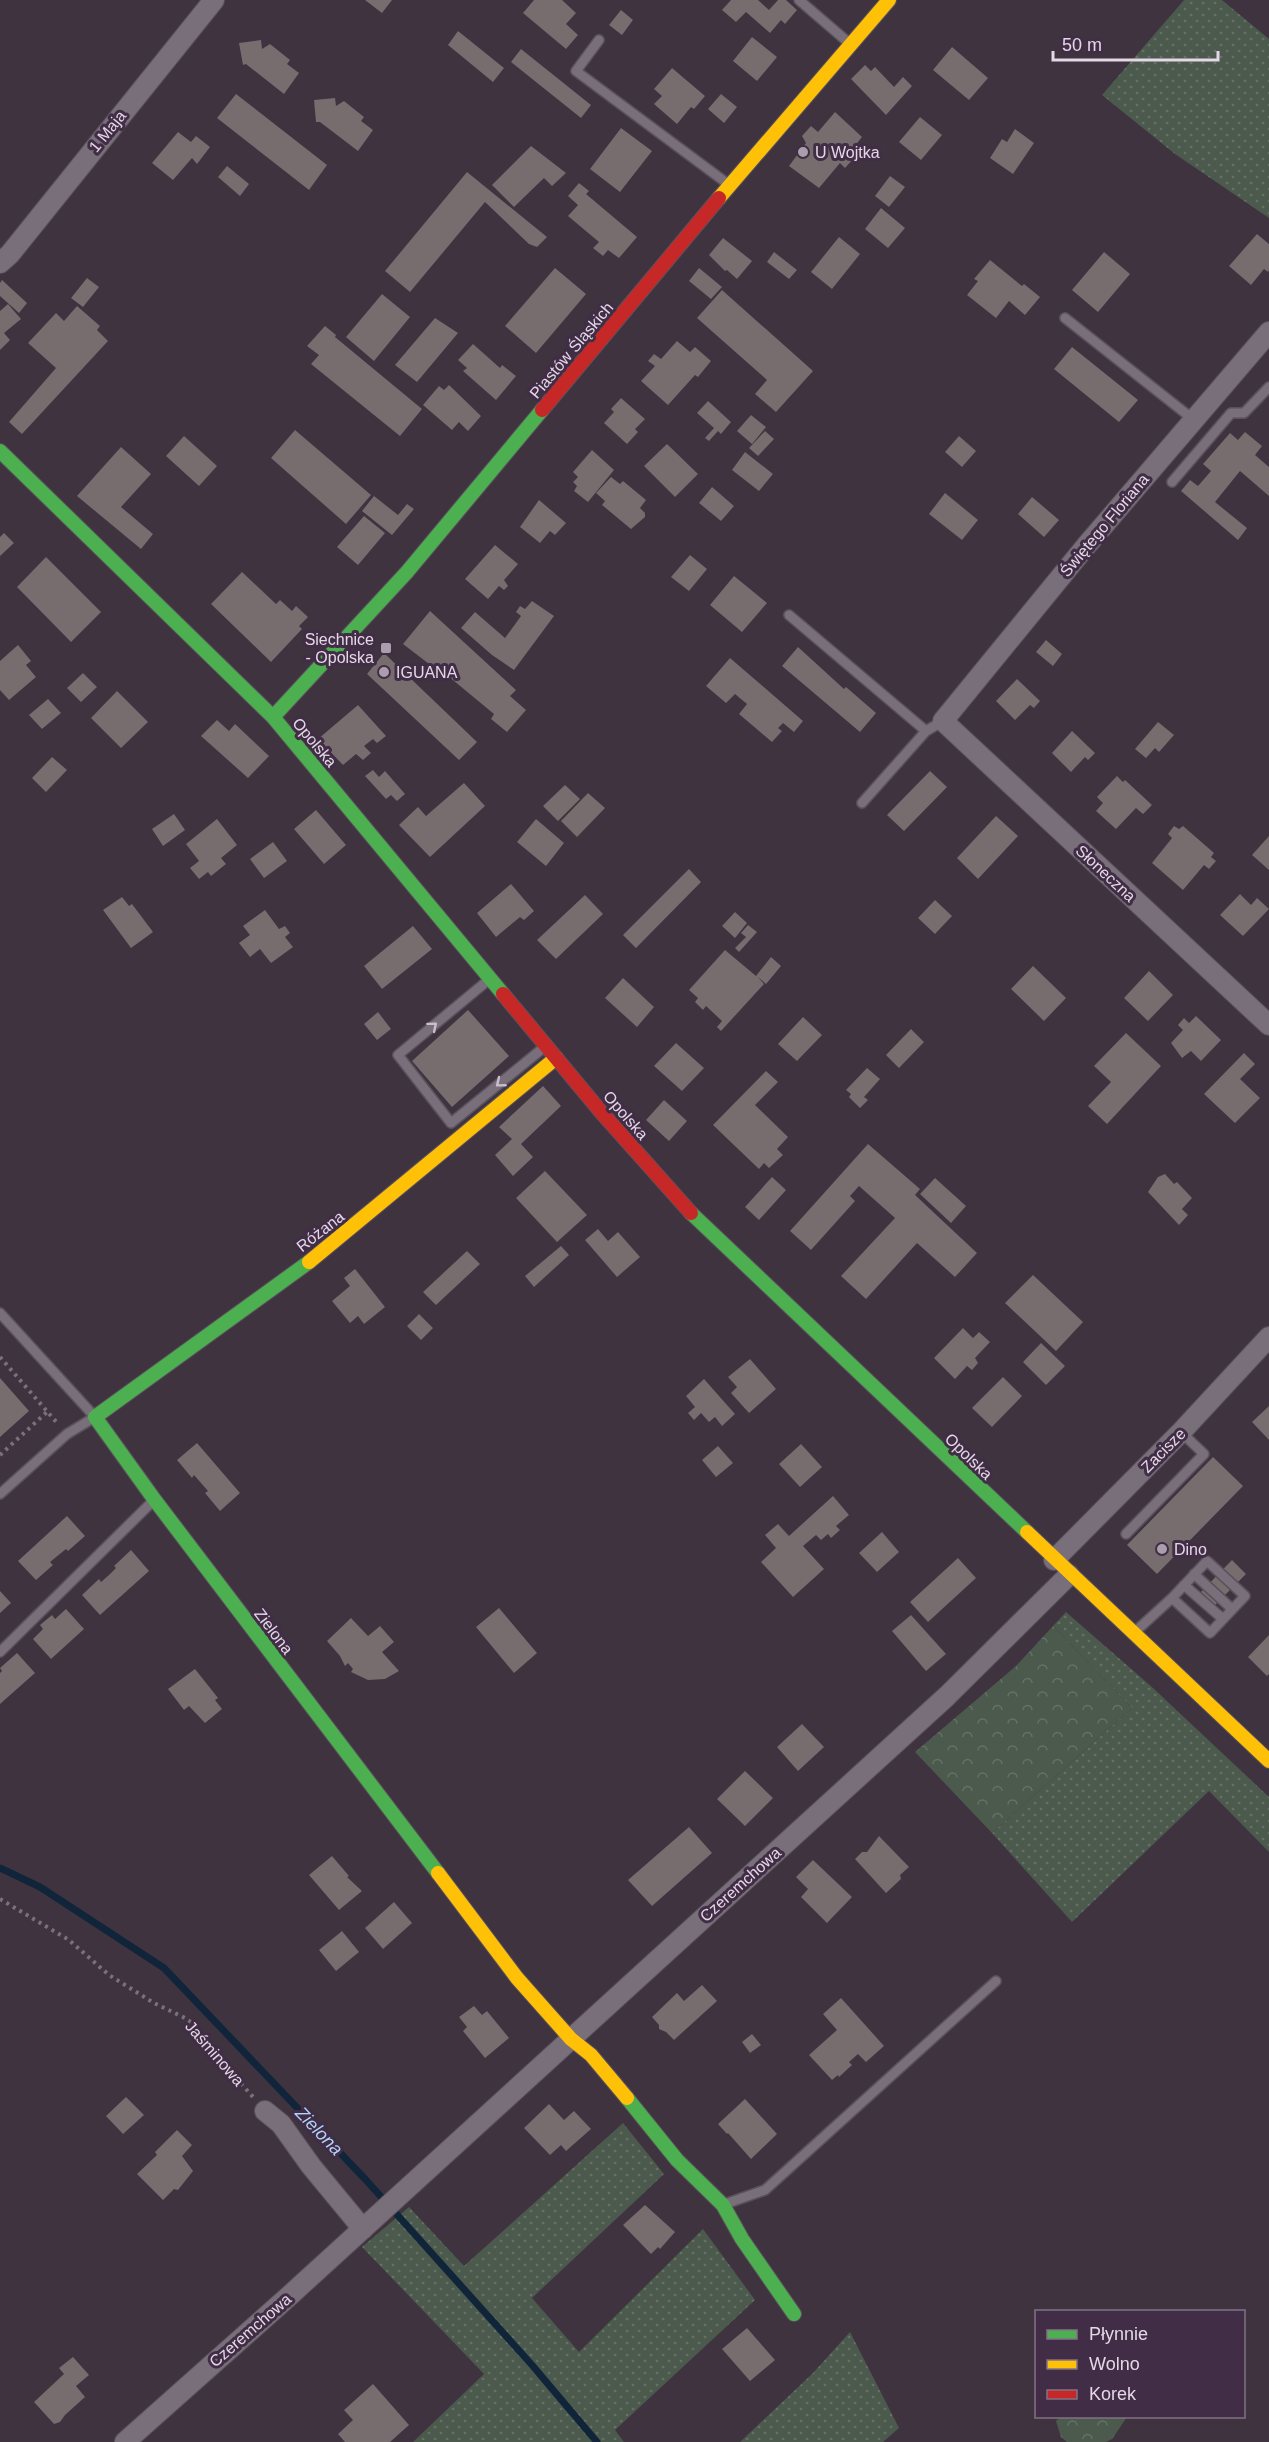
<svg xmlns="http://www.w3.org/2000/svg" width="1269" height="2442" font-family="Helvetica,sans-serif">
	<defs>
		<pattern id="grass-dots" width="8" height="8" patternUnits="userSpaceOnUse" patternTransform="scale(1.5)"><rect width="8" height="8" fill="#4b5a4c"/><path d="M2 2h.1M6 6h.1" fill="none" stroke="#657166" stroke-width="1.8" stroke-linecap="round"/></pattern>
		<pattern id="forest-crowns" width="20" height="18" patternUnits="userSpaceOnUse" patternTransform="scale(1.5)"><rect width="20" height="18" fill="#4b5a4c"/><path d="M2 6a3 3 0 1 1 6 0M12 15a3 3 0 1 1 6 0" fill="none" stroke="#657166"/></pattern>
	</defs>
	<rect width="100%" height="100%" fill="#3e333f"/>
	<path fill="url(#grass-dots)" d="M1184,0H1222L1269,39V218L1175,154L1102,95Z
		M1066,1612L1153,1688L1269,1797V1852L1209,1791L1072,1922L992,1833L1132,1708L1053,1626Z
		M623,2123L664,2174L532,2298L579,2352L703,2229L755,2300L615,2430L624,2442H413L484,2374L362,2247L409,2207L464,2266Z
		M850,2332L899,2428L883,2442H740L813,2373Z"/>
	<path fill="url(#forest-crowns)" d="M1053,1626L1132,1708L992,1833L915,1752L1016,1666Z
		M1060,2417V2416L1127,2417L1112,2439L1106,2442H1067L1061,2437L1056,2421Z"/>
	<g fill="none" stroke-linecap="round" stroke-linejoin="round">
		<path stroke="#10243a" stroke-width="7" d="M0,1868L40,1887L164,1968L366,2180L532,2365L597,2442"/>
	</g>
	<path fill="#776c6e" d="M365,0H392L382,13Z
		M534,0H562L576,13L566,24L578,35L566,49L523,13Z
		M731,0H758L769,10L778,0H786L797,10L785,24L781,20L770,33L746,12L736,22L722,10Z
		M621,10L633,20L622,35L609,25Z
		M458,31L504,68L493,82L448,45Z
		M752,37L777,57L757,81L733,61Z
		M261,40L262,49L270,44L290,60L287,64L299,73L284,94L246,64L243,65L239,43Z
		M952,47L988,78L969,100L933,70Z
		M521,49L591,105L581,118L511,62Z
		M865,65L871,71L875,67L894,87L903,77L912,86L886,115L851,79Z
		M672,68L705,96L694,109L691,107L677,124L654,104L662,96L654,89Z
		M236,94L327,165L309,190L217,118Z
		M721,94L737,107L724,123L708,109Z
		M335,98L336,106L344,101L364,117L361,121L373,130L358,151L320,122H316L314,100Z
		M835,112L862,137L849,153L854,158L845,168L840,163L819,188L789,166L806,143L802,136L811,126L818,132Z
		M920,117L942,135L921,160L899,142Z
		M621,128L652,151L620,192L590,169Z
		M1015,129L1034,143L1013,174L990,158L1002,139L1007,142Z
		M178,132L191,142L196,136L210,147L197,164L192,158L173,180L152,163Z
		M531,146L566,173L552,186L544,178L514,207L492,185Z
		M227,166L249,184L240,196L218,177Z
		M467,172L547,237L537,247L529,244L485,202L410,292L385,271Z
		M890,176L905,187L889,207L875,196Z
		M579,183L589,191L586,194L637,237L619,258L608,250L603,256L593,248L599,242L568,216L578,205L568,196Z
		M881,208L905,228L888,248L865,229Z
		M1257,234L1269,244V270L1268,272L1264,269L1251,285L1229,266Z
		M839,237L860,254L832,289L811,272Z
		M723,238L752,261L737,279L727,270L725,271L709,255Z
		M774,252L797,270L789,279L767,262Z
		M1104,252L1130,274L1098,312L1072,290Z
		M990,260L1022,286L1024,284L1040,297L1025,315L1009,301L996,318L967,295L978,281L974,279Z
		M555,268L586,294L536,353L505,326Z
		M699,268L722,287L711,299L689,281Z
		M87,278L99,287L83,307L71,298Z
		M2,280L27,303L19,313L0,296V283Z
		M722,290L813,371L776,412L755,394L767,380L697,318Z
		M382,294L410,317L374,361L346,337Z
		M8,304L21,319L4,333L10,340L0,350V311Z
		M77,306L100,326L97,330L108,341L22,434L9,422L56,368L28,343L56,313L64,321Z
		M435,318L458,333L417,382L395,365Z
		M325,326L336,335L335,337L422,409L400,436L311,364L319,355L307,346Z
		M677,341L690,352L695,347L711,361L698,377L695,375L668,405L641,381L655,366L648,361L654,354L661,359Z
		M473,344L500,368L502,365L516,376L496,400L463,371L467,368L458,360Z
		M1072,347L1138,400L1119,422L1054,369Z
		M449,385L481,416L468,431L459,422L452,430L423,405L439,386L444,390Z
		M621,398L645,419L635,429L638,432L627,444L604,423L614,412L611,409Z
		M708,401L731,422L721,434L718,431L709,441L705,438L714,428L697,413Z
		M751,415L766,427L752,444L737,431Z
		M295,430L371,495L346,524L271,458Z
		M765,431L774,439L758,456L749,448Z
		M1245,432L1262,446L1255,455L1269,467V496L1240,471L1215,502L1247,528L1238,540L1181,491L1190,480L1198,486L1211,471L1203,464L1230,433L1238,440Z
		M184,436L217,466L199,486L166,456Z
		M959,436L976,451L962,467L945,452Z
		M667,444L698,474L675,497L644,466Z
		M121,447L151,474L121,507L153,534L141,549L77,496Z
		M592,450L614,470L588,502L574,491L577,486L573,482L578,477L573,472Z
		M745,452L773,474L759,491L732,470Z
		M611,477L620,484L623,481L646,500L640,508L645,513V517L631,529L602,505L605,501L596,493Z
		M712,487L734,506L721,521L699,503Z
		M945,493L978,520L962,540L929,514Z
		M374,496L398,515L407,504L414,509L392,535L362,511Z
		M1032,497L1059,520L1044,537L1018,514Z
		M539,500L566,523L555,535L550,531L540,543L520,527Z
		M364,516L385,533L358,565L337,547Z
		M4,533L14,543L0,556V537Z
		M495,545L518,564L504,580L508,586L504,590L499,586L488,599L465,579Z
		M690,555L707,569L689,591L671,577Z
		M46,557L101,612L71,642L17,587Z
		M242,572L276,604L280,600L292,611L296,606L308,617L299,626L302,629L271,662L211,604Z
		M734,576L767,603L742,632L710,605Z
		M532,601L554,616L514,670L492,655L461,628L475,612L505,638L521,616L516,612L520,606L525,609Z
		M430,611L516,690L510,696L526,710L507,732L491,719L494,714L448,676L445,680L433,667L403,644Z
		M1046,640L1062,654L1053,666L1036,652Z
		M18,645L31,661L26,665L36,677L9,700L0,690V661Z
		M798,647L844,689L846,687L876,713L860,732L782,666Z
		M384,653L477,742L459,760L367,674Z
		M730,658L803,721L794,732L783,723L778,728L782,731L772,742L739,714L747,704L735,694L726,703L706,686Z
		M83,673L97,687L81,702L67,688Z
		M1017,679L1040,701L1034,708L1030,705L1015,720L996,701Z
		M117,691L148,722L121,748L91,718Z
		M48,699L61,713L42,729L29,715Z
		M358,705L386,736L377,743L373,739L364,746L371,753L363,760L356,754L343,765L318,739Z
		M217,720L229,731L235,724L269,756L248,778L201,736Z
		M1158,722L1174,735L1159,752L1155,748L1146,758L1135,749Z
		M1072,731L1095,753L1088,760L1085,757L1071,772L1052,753Z
		M52,757L67,770L46,792L32,778Z
		M373,770L379,777L385,771L405,794L397,801L391,795L386,799L365,776Z
		M930,771L947,787L904,831L887,815Z
		M1117,776L1123,782L1125,780L1152,805L1143,814L1136,808L1116,829L1096,811L1103,803L1097,797Z
		M464,783L485,806L430,857L399,825L418,807L426,816Z
		M565,785L580,799L558,821L543,806Z
		M588,793L605,808L577,837L561,821Z
		M316,810L346,845L324,864L294,829Z
		M174,814L185,830L163,846L152,829Z
		M996,816L1018,836L978,879L957,858Z
		M217,819L237,845L221,858L226,864L211,876L208,872L199,879L190,868L199,861L186,844Z
		M536,819L564,843L546,866L517,842Z
		M1174,826L1179,829L1183,826L1214,853L1211,857L1216,861L1209,869L1204,865L1183,890L1152,863L1172,838L1168,834Z
		M1269,836V870L1252,855Z
		M273,842L287,861L264,878L250,859Z
		M689,869L701,882L636,948L623,935Z
		M511,884L534,911L524,920L520,917L496,937L477,913Z
		M1240,894L1251,905L1257,898L1269,909L1243,936L1220,915Z
		M585,895L603,914L556,959L537,940Z
		M122,897L129,906L132,904L153,932L131,948L103,910Z
		M935,900L952,916L935,934L918,918Z
		M265,910L279,929L285,926L290,933L285,937L293,947L271,963L260,949L250,957L239,943L250,935L243,926Z
		M735,912L747,923L735,938L722,926Z
		M748,925L757,932L739,952L735,948L746,937L741,933Z
		M413,926L432,949L382,989L364,966Z
		M725,950L756,976L771,957L781,966L766,984L758,977L764,984L721,1031L717,1027L722,1021L706,1006L703,1010L695,1002L698,998L689,990Z
		M1033,966L1066,998L1044,1021L1011,989Z
		M1149,971L1173,995L1148,1021L1124,998Z
		M623,978L654,1007L637,1027L605,998Z
		M468,1010L509,1056L452,1107L412,1061Z
		M378,1012L391,1029L377,1040L364,1024Z
		M1196,1016L1221,1040L1201,1061L1191,1051L1182,1058L1171,1043L1183,1030L1178,1025L1184,1018L1189,1023Z
		M803,1017L822,1035L797,1061L778,1044Z
		M911,1029L924,1042L899,1068L886,1055Z
		M1126,1033L1161,1066L1107,1124L1088,1106L1111,1082L1094,1066Z
		M676,1043L704,1068L682,1091L654,1066Z
		M1244,1053L1255,1064L1240,1079L1260,1098L1235,1123L1204,1094Z
		M867,1068L880,1079L864,1097L868,1100L860,1108L849,1097L851,1094L846,1090Z
		M766,1071L778,1082L755,1105L788,1137L777,1149L783,1155L769,1168L764,1163L759,1169L713,1125Z
		M543,1086L561,1106L521,1144L533,1157L513,1176L495,1155L512,1139L499,1127Z
		M664,1100L687,1121L669,1141L646,1120Z
		M868,1144L920,1189L915,1195L977,1253L955,1277L917,1243L866,1299L841,1276L895,1218L859,1186L850,1196L855,1201L811,1250L790,1231Z
		M545,1171L587,1215L557,1242L516,1198Z
		M1165,1174L1174,1184L1177,1182L1192,1198L1182,1209L1188,1215L1179,1225L1148,1192L1158,1177Z
		M772,1177L786,1190L759,1220L745,1207Z
		M935,1178L966,1206L951,1223L920,1194Z
		M598,1229L608,1241L618,1232L640,1257L617,1277L585,1240Z
		M561,1246L569,1255L534,1287L525,1276Z
		M467,1251L480,1264L436,1305L423,1292Z
		M355,1269L385,1307L364,1324L358,1316L350,1323L332,1301L350,1286L344,1278Z
		M1033,1275L1083,1322L1056,1351L1005,1303Z
		M419,1314L433,1328L421,1340L407,1326Z
		M963,1328L973,1338L979,1332L990,1342L975,1358L978,1363L972,1370L967,1366L955,1379L934,1358Z
		M1041,1343L1065,1366L1046,1385L1023,1362Z
		M750,1359L776,1389L749,1413L731,1393L737,1387L728,1377Z
		M1003,1377L1022,1396L992,1427L972,1408Z
		M0,1378L29,1411L0,1437Z
		M704,1379L735,1414L722,1426L715,1417L709,1422L701,1413L694,1420L688,1413L695,1407L686,1396Z
		M1269,1406V1440L1252,1422Z
		M197,1443L240,1493L220,1511L205,1493L208,1491L194,1475L192,1478L177,1460Z
		M801,1444L822,1467L800,1487L779,1464Z
		M718,1446L733,1463L716,1477L702,1460Z
		M1213,1457L1243,1486L1157,1574L1127,1545Z
		M833,1496L849,1515L836,1526L840,1530L831,1538L828,1534L821,1540L816,1535L803,1546L824,1569L793,1597L761,1562L776,1548L765,1535L778,1524L789,1536Z
		M67,1516L85,1536L68,1551L66,1549L50,1562L53,1565L36,1580L18,1561Z
		M882,1532L899,1552L877,1572L859,1553Z
		M131,1550L149,1571L100,1615L82,1595L99,1579L101,1582L109,1575L116,1568L114,1566Z
		M958,1558L976,1578L928,1622L910,1602Z
		M1232,1560L1246,1574L1215,1605L1201,1592Z
		M0,1591L11,1603L0,1613Z
		M499,1608L537,1653L514,1673L476,1627Z
		M66,1609L84,1629L51,1659L33,1639L43,1629L40,1625L52,1615L55,1619Z
		M911,1615L946,1654L926,1671L892,1631Z
		M351,1618L368,1636L380,1626L394,1642L382,1652L399,1671L385,1679L368,1680L351,1672L353,1669L348,1663L345,1666L340,1656L327,1641Z
		M1269,1635V1674L1267,1676L1248,1657Z
		M17,1653L35,1673L0,1704V1673L2,1671L0,1668Z
		M195,1669L218,1698L215,1700L222,1709L205,1723L189,1706L184,1710L168,1689Z
		M802,1724L824,1747L798,1771L777,1747Z
		M745,1771L773,1798L745,1826L717,1799Z
		M689,1827L712,1853L652,1906L628,1880Z
		M879,1836L909,1867L900,1875L901,1879L886,1893L855,1859L862,1852H867Z
		M332,1856L349,1876L347,1877L362,1891L339,1910L309,1875Z
		M813,1860L852,1897L827,1923L801,1897L808,1889L796,1877Z
		M394,1902L412,1923L383,1949L365,1928Z
		M342,1931L359,1952L336,1971L319,1950Z
		M702,1985L717,2001L674,2040L666,2032L659,2029V2025L652,2017L677,1993L684,2001Z
		M841,1998L884,2046L866,2062L858,2054L849,2062L852,2065L839,2077L838,2075L832,2080L809,2055L837,2030L823,2014Z
		M474,2006L482,2015L487,2011L509,2038L485,2058L463,2031L467,2027L459,2017Z
		M752,2034L761,2045L750,2053L742,2042Z
		M126,2097L144,2115L123,2134L106,2116Z
		M745,2099L777,2134L751,2159L728,2133L727,2134L718,2124Z
		M549,2104L564,2120L574,2111L591,2129L566,2151L561,2145L550,2155L524,2128Z
		M177,2130L192,2145L182,2156L193,2171L178,2190L174,2189L163,2200L137,2174L157,2155L155,2152Z
		M645,2205L675,2232L660,2249L658,2247L651,2254L623,2225Z
		M747,2328L775,2360L750,2381L722,2349Z
		M73,2357L89,2375L76,2386L85,2397L65,2415L60,2422L54,2424L34,2402L64,2374L59,2368Z
		M373,2384L409,2425L390,2442H345L338,2434L353,2420L344,2410Z"/>
	<g fill="none" stroke-linecap="round" stroke-linejoin="round">
		<defs>
			<path id="lane" d="M799,0L849,43
				M599,40L576,71L728,184
				M1065,318L1194,420
				M1172,482L1231,413H1244L1269,387
				M789,615L926,731
				M862,803L926,731L943,721
				M486,982L398,1055L451,1123L542,1049
				M0,1313L95,1417L67,1434L0,1494
				M1126,1534L1204,1454L1181,1432
				M1207,1561L1245,1596L1210,1633L1172,1598Z
				M1194,1574L1232,1609
				M1184,1585L1223,1619
				M1137,1630L1172,1598
				M0,1652L153,1501
				M725,2204L765,2190L996,1981"/>
			<path id="street" d="M0,263L10,254L214,0
				M1269,332L1086,546L943,721L1269,1025
				M1054,1560L1181,1432L1269,1337
				M265,2111L281,2124L311,2166L363,2229
				M125,2442L288,2297L947,1696L1069,1575"/>
			<path id="fast" d="M0,451L273,717L503,994
				M273,717L407,572L542,410
				M691,1213L1027,1532
				M309,1262L95,1417L154,1499L438,1873
				M627,2098L677,2160L723,2205L742,2239L794,2314"/>
			<path id="slow" d="M719,198L889,0
				M309,1262L556,1058
				M1027,1532L1269,1761
				M438,1873L517,1978L571,2039L591,2055L627,2098"/>
			<path id="jam" d="M542,410L719,198
				M503,994L601,1112L691,1213"/>
		</defs>
		<use href="#lane" stroke="#5a515c" stroke-width="12"/>
		<use href="#street" stroke="#5a515c" stroke-width="22"/>
		<use href="#fast" stroke="#5a515c" stroke-width="16"/>
		<use href="#slow" stroke="#5a515c" stroke-width="16"/>
		<use href="#jam" stroke="#5a515c" stroke-width="16"/>
		<path stroke="#7a717a" stroke-width="4" stroke-dasharray="3 4.5" stroke-linecap="butt" d="M0,1357L58,1424
			M0,1455L47,1412
			M0,1899L69,1940L109,1975L154,2003L185,2018L195,2025L215,2054L253,2097"/>
		<use href="#lane" stroke="#796f7a" stroke-width="9"/>
		<use href="#street" stroke="#796f7a" stroke-width="20"/>
		<use href="#fast" stroke="#4caf50" stroke-width="14"/>
		<use href="#slow" stroke="#ffc107" stroke-width="14"/>
		<use href="#jam" stroke="#c62828" stroke-width="14"/>
	</g>
	<defs><path id="oneway-chevron" d="M-2-3.5L2.5 0L-2 3.5" fill="none" stroke-width="1.6" stroke-linecap="round" stroke-linejoin="round" transform="scale(1.5)"/></defs>
	<g stroke="#c9becc">
		<use href="#oneway-chevron" transform="translate(433 1026) rotate(-40)"/>
		<use href="#oneway-chevron" transform="translate(500 1083) rotate(141)"/>
	</g>
	<g fill="#aa9eac" stroke="#412d45" stroke-width="2">
		<circle cx="803" cy="152" r="6"/>
		<rect x="380" y="642" width="12" height="12" rx="3"/>
		<circle cx="384" cy="672" r="6"/>
		<circle cx="1162" cy="1549" r="6"/>
	</g>
	<g text-anchor="middle" stroke-width="6" stroke-linejoin="round" paint-order="stroke">
		<g font-size="16" fill="#e4d8e7" stroke="#412d45">
			<text transform="translate(107 131) rotate(-51)" y="6">1 Maja</text>
			<text transform="translate(571 350) rotate(-50)" y="6">Piastów Śląskich</text>
			<text transform="translate(1104 525) rotate(-50)" y="6">Świętego Floriana</text>
			<text transform="translate(315 742) rotate(50)" y="6">Opolska</text>
			<text transform="translate(1106 873) rotate(43)" y="6">Słoneczna</text>
			<text transform="translate(626 1115) rotate(49)" y="6">Opolska</text>
			<text transform="translate(320 1231) rotate(-38)" y="6">Różana</text>
			<text transform="translate(1163 1450) rotate(-45)" y="6">Zacisze</text>
			<text transform="translate(969 1456) rotate(44)" y="6">Opolska</text>
			<text transform="translate(274 1631) rotate(53)" y="6">Zielona</text>
			<text transform="translate(740 1884) rotate(-42)" y="6">Czeremchowa</text>
			<text transform="translate(215 2053) rotate(49)" y="6">Jaśminowa</text>
			<text transform="translate(250 2330) rotate(-41)" y="6">Czeremchowa</text>
		</g>
		<g font-size="16" fill="#e4d8e7" stroke="#412d45" text-anchor="start">
			<text x="815" y="158">U Wojtka</text>
			<text x="374" y="645" text-anchor="end">Siechnice<tspan x="374" dy="18">- Opolska</tspan></text>
			<text x="396" y="678">IGUANA</text>
			<text x="1174" y="1555">Dino</text>
		</g>
		<g font-size="18" font-style="italic" fill="#b0d3f9" stroke="#412d45">
			<text transform="translate(319 2131) rotate(46)" y="6">Zielona</text>
		</g>
	</g>
	<rect x="1035" y="2310" width="210" height="108" fill="#412d45" stroke="#827186" stroke-width="1.5"/>
	<rect x="1047" y="2330" width="30" height="9" fill="#4caf50" stroke="#827186" stroke-width="1.5"/>
	<text x="1089" y="2340" font-size="18" fill="#e4d8e7">Płynnie</text>
	<rect x="1047" y="2360" width="30" height="9" fill="#ffc107" stroke="#827186" stroke-width="1.5"/>
	<text x="1089" y="2370" font-size="18" fill="#e4d8e7">Wolno</text>
	<rect x="1047" y="2390" width="30" height="9" fill="#c62828" stroke="#827186" stroke-width="1.5"/>
	<text x="1089" y="2400" font-size="18" fill="#e4d8e7">Korek</text>
	<path d="M1053 51v9h165v-9" fill="none" stroke="#e4d8e7" stroke-width="3"/>
	<text x="1062" y="51" font-size="18" fill="#e4d8e7" stroke="#412d45" stroke-width="4.5" paint-order="stroke">50 m</text>
</svg>
